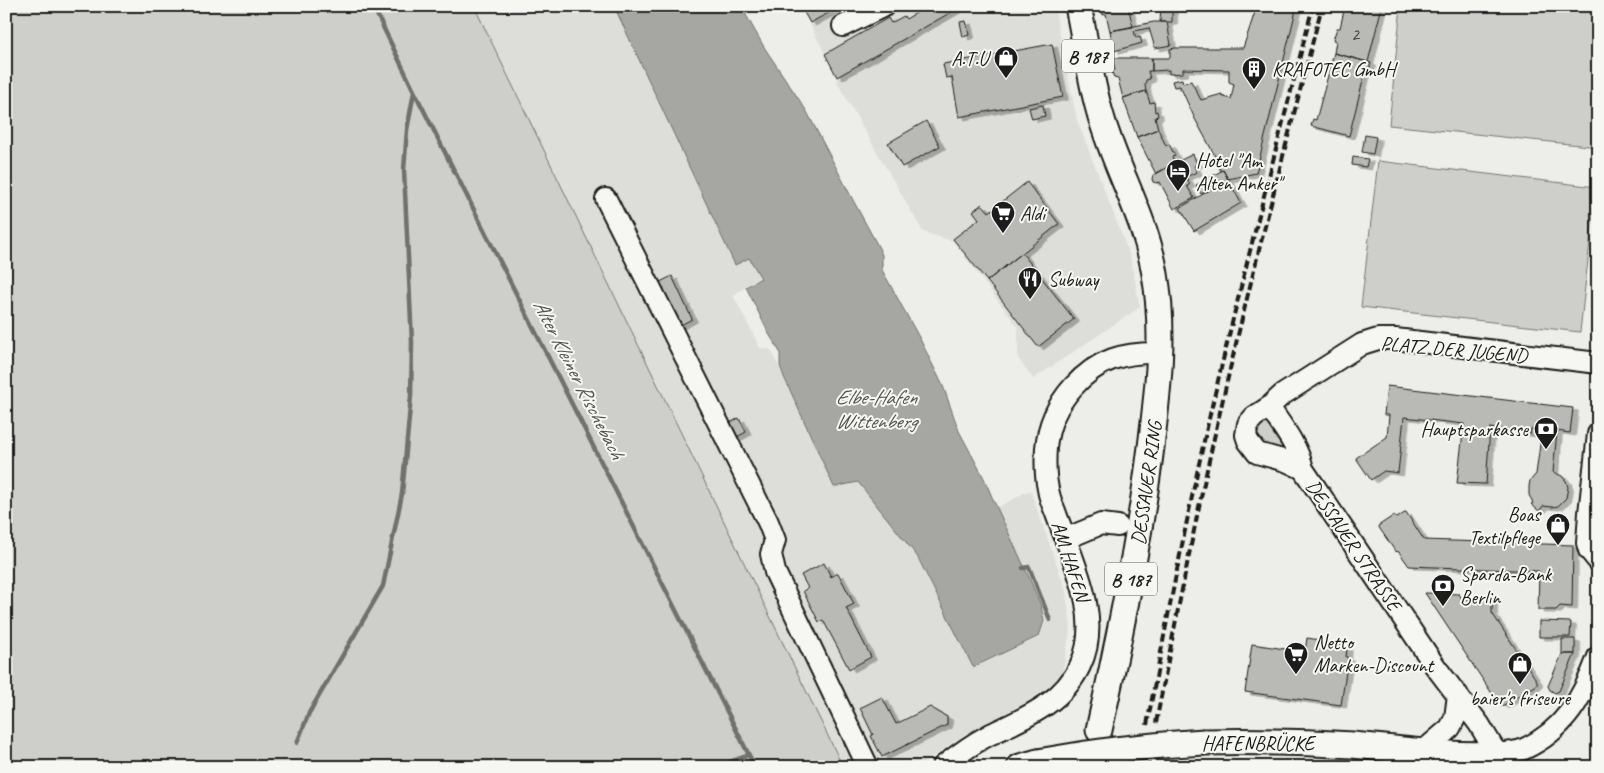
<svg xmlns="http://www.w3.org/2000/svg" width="1604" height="773" font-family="Caveat,sans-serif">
	<defs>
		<filter id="shadow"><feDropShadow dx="5.5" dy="3" stdDeviation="0" flood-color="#0004"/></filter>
	</defs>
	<rect width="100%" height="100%" fill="#edede9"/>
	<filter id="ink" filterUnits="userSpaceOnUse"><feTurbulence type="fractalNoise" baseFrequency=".02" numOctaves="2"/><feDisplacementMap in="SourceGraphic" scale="10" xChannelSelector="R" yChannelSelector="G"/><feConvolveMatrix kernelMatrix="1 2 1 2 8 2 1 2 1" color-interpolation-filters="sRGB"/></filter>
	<g filter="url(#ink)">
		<path fill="#ddddda" d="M474,6H614L733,261L748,255L761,278L733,295L760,348L771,350L834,487L858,481L917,556L973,667L1039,636L1044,622L993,510L1030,490L1065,587L1071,626L1062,674L1038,696L959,738L919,767H843Z
			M786,6H1054L1077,120L1130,256L1140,307L1033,379L1018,358V327L953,241L923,232L838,84L837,77L801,7L790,13Z"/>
		<path fill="#cececb" stroke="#757574" d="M6,6H474L843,767H6Z
			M1401,6H1583L1598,8V147L1389,125Z
			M1378,161L1596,187L1580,332L1361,307Z
			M1271,419L1285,447L1277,450L1261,443L1255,434L1257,423Z"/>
		<path fill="#a6a6a3" stroke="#6f6f6d" d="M614,6H741L764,47L806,110L854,202L879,248L882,255V270L920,339L943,386L959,431L984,478L992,497L1029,577L1041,606L1044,621L1039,636L973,667L917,556L858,482L834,487L784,377L780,366V352L769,334L746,287L761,278L749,258L735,265Z"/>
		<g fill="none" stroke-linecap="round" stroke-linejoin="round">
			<path stroke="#6f6f6d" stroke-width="4.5" d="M373,6L414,91L755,767
				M1023,568L1029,567L1050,620
				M297,743L309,713L383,586L402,494L411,396L412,343L404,170L407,130L414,92
				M726,767L732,761L749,755"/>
		</g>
		<path fill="#b9b9b6" stroke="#1c1c1c" filter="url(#shadow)" d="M802,6H841L810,23L801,7Z
			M928,6H962L837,77L825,54L888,18L891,23L904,16L906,19Z
			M1104,6H1128L1133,27L1110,31L1106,14L1103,15L1102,8H1105Z
			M1161,6H1203V8H1172V22H1160Z
			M1257,6H1297L1256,173L1228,179L1223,170L1221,171L1218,166L1220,165L1195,119L1180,86L1174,87L1172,81L1182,79L1183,83L1191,81L1201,100L1222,94L1221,96L1231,99L1234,84L1229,82V70L1183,69V73L1169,74V70L1152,71V58H1170V49L1175,48H1243Z
			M1345,6H1382L1368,62L1334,53L1336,41L1333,40L1337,28H1340Z
			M966,21L969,35L963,37L960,22Z
			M1154,22H1167L1171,45L1155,48L1149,28L1134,31L1136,38L1140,37L1142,43L1114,51L1110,31Z
			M1052,44L1063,97L959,117L952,77L946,78L943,64Z
			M1334,53L1371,63L1368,73L1365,72L1349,136L1311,126L1313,119L1316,120Z
			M1112,58H1152V71H1148L1150,79L1146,80L1145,86L1146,91L1123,98L1118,79L1114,78L1112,72L1115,70Z
			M1146,91L1150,103L1154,102L1155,112L1157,111L1158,116L1155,117L1158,129L1137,137L1123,98Z
			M1043,105L1045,116L1032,119L1029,108Z
			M926,121L940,146L902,167L888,143Z
			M1158,129L1166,146L1169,144L1175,156L1172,157L1175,163L1156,174L1137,137Z
			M1365,135L1376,137L1373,154L1362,152Z
			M1193,154L1197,164L1194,166L1197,172L1183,178L1175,163Z
			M1353,157L1368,159L1366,167L1352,165Z
			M1175,163L1183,178L1186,177L1190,184L1187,186L1194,198L1174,209L1160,182L1157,183L1153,182L1152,179L1153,175Z
			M1223,170L1228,179L1201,194L1196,185Z
			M1228,179L1241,203L1194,231L1180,208Z
			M1027,182L1059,224L987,281L953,239L979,219L973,211L982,204L989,212Z
			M1022,253L1074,319L1038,347L987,281Z
			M672,276L692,319L677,327L656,284Z
			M1387,386L1573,408L1570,433L1557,431L1553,472L1562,476L1566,481L1568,487L1566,498L1558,506L1553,507L1543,506L1539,511L1531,504L1533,503L1529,495V486L1530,481L1536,474L1542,430L1531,429L1530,434L1490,428L1486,484L1457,483L1464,424L1404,417L1398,473L1384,471L1371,480L1356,458L1387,437L1389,415H1384Z
			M739,418L746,432L735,438L728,424Z
			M1406,512L1424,540L1573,545L1572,607L1560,606L1556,610H1538L1539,571L1409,566L1399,552L1395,551L1378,526L1393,516L1397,518Z
			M824,563L831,577L838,573L854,604L846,608L871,657L849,669L823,620L819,622L803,591L808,588L801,575Z
			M1425,593L1459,594L1462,599H1492V613L1537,681V685L1502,706L1500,703L1499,704Z
			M1539,621L1571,622L1570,637H1539Z
			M1307,638L1339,643V647L1347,648L1346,657L1348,658L1341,705L1245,692L1252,644L1305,652Z
			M1562,639H1575V654H1562Z
			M1562,654H1575L1559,691L1555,693L1550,690L1548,686Z
			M882,697L896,724L930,707L947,717V725L882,757L871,736L873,735L860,708Z"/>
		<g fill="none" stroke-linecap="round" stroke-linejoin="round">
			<defs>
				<path id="minor" d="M843,26L884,6
					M606,199L768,522L775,540L771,554L775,572L868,767
					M1269,407L1282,395L1362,344L1378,339H1395L1598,363
					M1269,407C1282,426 1298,446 1303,469L1286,461L1257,453L1248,441L1246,435L1248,424L1254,417Z
					M1598,434L1589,513L1587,543L1589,550L1598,561
					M1303,469L1435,666L1479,724L1497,754C1506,753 1516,752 1524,749C1565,730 1583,697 1598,657
					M1065,539L1101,524L1118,526
					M1422,752L1450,728L1455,718L1458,695
					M942,767C957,755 972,744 989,735C1024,718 1062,704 1080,666C1104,617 1071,557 1055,511C1052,504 1049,496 1048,489C1045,475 1045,462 1046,448C1048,424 1057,405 1073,387C1098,359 1124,352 1160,353"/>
				<path id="major" d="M1078,6C1087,49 1092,94 1107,135C1123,182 1147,225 1155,274C1165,332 1158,390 1151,447C1139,543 1120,636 1099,730
					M1204,742C1253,741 1303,742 1353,745C1401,749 1449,757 1497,754L1505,767
					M1020,767L1038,762"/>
			</defs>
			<use href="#minor" stroke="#1c1c1c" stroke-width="24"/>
			<use href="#major" stroke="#1c1c1c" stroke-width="29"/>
			<use href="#minor" stroke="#f6f6f2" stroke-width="20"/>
			<use href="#major" stroke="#f6f6f2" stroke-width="25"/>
			<path stroke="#1c1c1c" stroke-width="4" stroke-dasharray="8 4" stroke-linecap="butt" d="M1156,723C1176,619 1196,515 1220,412C1251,276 1287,141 1322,6
				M1147,725C1167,620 1187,515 1211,410C1243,275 1278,141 1313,6
				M1149,767V762"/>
			<defs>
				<path id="major-bridge" d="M1038,762C1093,752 1148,745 1204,742"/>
			</defs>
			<use href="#major-bridge" stroke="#1c1c1c" stroke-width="29" stroke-linecap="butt"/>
			<use href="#major-bridge" stroke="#f6f6f2" stroke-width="25"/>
		</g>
	</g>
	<defs>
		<symbol id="shop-pin" viewBox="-11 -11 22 30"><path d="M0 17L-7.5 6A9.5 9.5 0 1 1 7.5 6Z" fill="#1c1c1c" stroke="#f6f6f2"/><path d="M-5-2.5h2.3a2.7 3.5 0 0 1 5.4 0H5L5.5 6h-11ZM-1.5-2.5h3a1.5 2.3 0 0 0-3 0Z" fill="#fff"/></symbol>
		<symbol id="building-pin" viewBox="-11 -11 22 30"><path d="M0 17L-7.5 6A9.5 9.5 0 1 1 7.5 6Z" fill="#1c1c1c" stroke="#f6f6f2"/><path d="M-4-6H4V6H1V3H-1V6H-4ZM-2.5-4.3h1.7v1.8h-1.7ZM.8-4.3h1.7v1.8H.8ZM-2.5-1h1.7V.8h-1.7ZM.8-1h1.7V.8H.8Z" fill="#fff"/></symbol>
		<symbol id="hotel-pin" viewBox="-11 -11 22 30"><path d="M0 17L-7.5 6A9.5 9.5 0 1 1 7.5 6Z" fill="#1c1c1c" stroke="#f6f6f2"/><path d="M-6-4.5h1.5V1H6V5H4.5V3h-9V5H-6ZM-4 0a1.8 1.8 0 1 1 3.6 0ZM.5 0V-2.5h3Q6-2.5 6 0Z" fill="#fff"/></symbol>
		<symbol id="supermarket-pin" viewBox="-11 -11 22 30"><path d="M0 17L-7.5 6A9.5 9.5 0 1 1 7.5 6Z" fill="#1c1c1c" stroke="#f6f6f2"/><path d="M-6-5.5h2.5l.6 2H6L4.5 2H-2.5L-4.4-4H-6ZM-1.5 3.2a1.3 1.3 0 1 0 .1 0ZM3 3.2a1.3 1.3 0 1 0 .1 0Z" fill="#fff"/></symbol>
		<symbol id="restaurant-pin" viewBox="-11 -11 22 30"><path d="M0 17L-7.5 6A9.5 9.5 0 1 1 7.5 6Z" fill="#1c1c1c" stroke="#f6f6f2"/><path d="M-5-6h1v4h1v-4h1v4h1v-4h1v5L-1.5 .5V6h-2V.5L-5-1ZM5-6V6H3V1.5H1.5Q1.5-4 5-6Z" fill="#fff"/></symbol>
		<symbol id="bank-pin" viewBox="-11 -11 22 30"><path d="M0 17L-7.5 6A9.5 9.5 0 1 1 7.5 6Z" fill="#1c1c1c" stroke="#f6f6f2"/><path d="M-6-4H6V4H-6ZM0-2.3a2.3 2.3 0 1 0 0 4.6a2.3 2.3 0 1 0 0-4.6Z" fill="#fff"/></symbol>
	</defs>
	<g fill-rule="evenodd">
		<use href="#shop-pin" x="992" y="44" width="28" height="38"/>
		<use href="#building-pin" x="1240" y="55" width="28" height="38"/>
		<use href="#hotel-pin" x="1164" y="157" width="28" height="38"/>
		<use href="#supermarket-pin" x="989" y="199" width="28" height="38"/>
		<use href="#restaurant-pin" x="1016" y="265" width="28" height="38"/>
		<use href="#bank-pin" x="1532" y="415" width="28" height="38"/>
		<use href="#shop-pin" x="1544" y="511" width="28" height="38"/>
		<use href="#bank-pin" x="1429" y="572" width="28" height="38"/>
		<use href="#supermarket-pin" x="1282" y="640" width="28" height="38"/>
		<use href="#shop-pin" x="1506" y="650" width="28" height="38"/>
	</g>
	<g text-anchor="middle" stroke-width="4" stroke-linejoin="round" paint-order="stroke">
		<g font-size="18" fill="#434342">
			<text x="1355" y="40">2</text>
		</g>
		<g fill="#f6f6f2" stroke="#5d5d5c" stroke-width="1">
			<rect x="1062" y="39.5" width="52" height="33" rx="4"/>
			<rect x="1105" y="562.5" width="52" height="33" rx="4"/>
		</g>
		<g font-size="19" font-weight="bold" fill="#1c1c1c">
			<text x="1088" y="63">B 187</text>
			<text x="1131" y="586">B 187</text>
		</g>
		<g font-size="20" fill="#1c1c1c" stroke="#f6f6f2" text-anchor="start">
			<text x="988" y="65" text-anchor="end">A.T.U</text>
			<text x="1272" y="76">KRAFOTEC GmbH</text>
			<text x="1196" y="167">Hotel "Am<tspan x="1196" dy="23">Alten Anker"</tspan></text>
			<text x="1020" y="220">Aldi</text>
			<text x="1048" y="286">Subway</text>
			<text x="1528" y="436" text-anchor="end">Hauptsparkasse</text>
			<text x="1540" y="521" text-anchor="end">Boas<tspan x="1540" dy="23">Textilpflege</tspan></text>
			<text x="1460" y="581">Sparda-Bank<tspan x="1460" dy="23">Berlin</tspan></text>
			<text x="1314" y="649">Netto<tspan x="1314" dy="23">Marken-Discount</tspan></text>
			<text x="1520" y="705" text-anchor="middle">baier's friseure</text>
		</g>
		<g font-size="20" fill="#1c1c1c" stroke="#f6f6f2">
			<text transform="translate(1454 349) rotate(5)" y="7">PLATZ DER JUGEND</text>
			<text transform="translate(1146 483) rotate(-82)" y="7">DESSAUER RING</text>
			<text transform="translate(1354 545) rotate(56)" y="7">DESSAUER STRASSE</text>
			<text transform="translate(1071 561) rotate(72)" y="7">AM HAFEN</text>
			<text x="1258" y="750">HAFENBRÜCKE</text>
		</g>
		<g font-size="21" font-style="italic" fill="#535352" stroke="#f6f6f2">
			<text transform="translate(579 379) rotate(63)" y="7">Alter Kleiner Rischebach</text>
			<text x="876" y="404">Elbe-Hafen<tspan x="876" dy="24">Wittenberg</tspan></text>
		</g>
	</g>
	<rect width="1604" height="773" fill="none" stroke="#f6f6f2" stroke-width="25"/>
	<rect x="12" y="12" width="1579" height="748" fill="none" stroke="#1c1c1c" stroke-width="2" filter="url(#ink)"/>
</svg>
